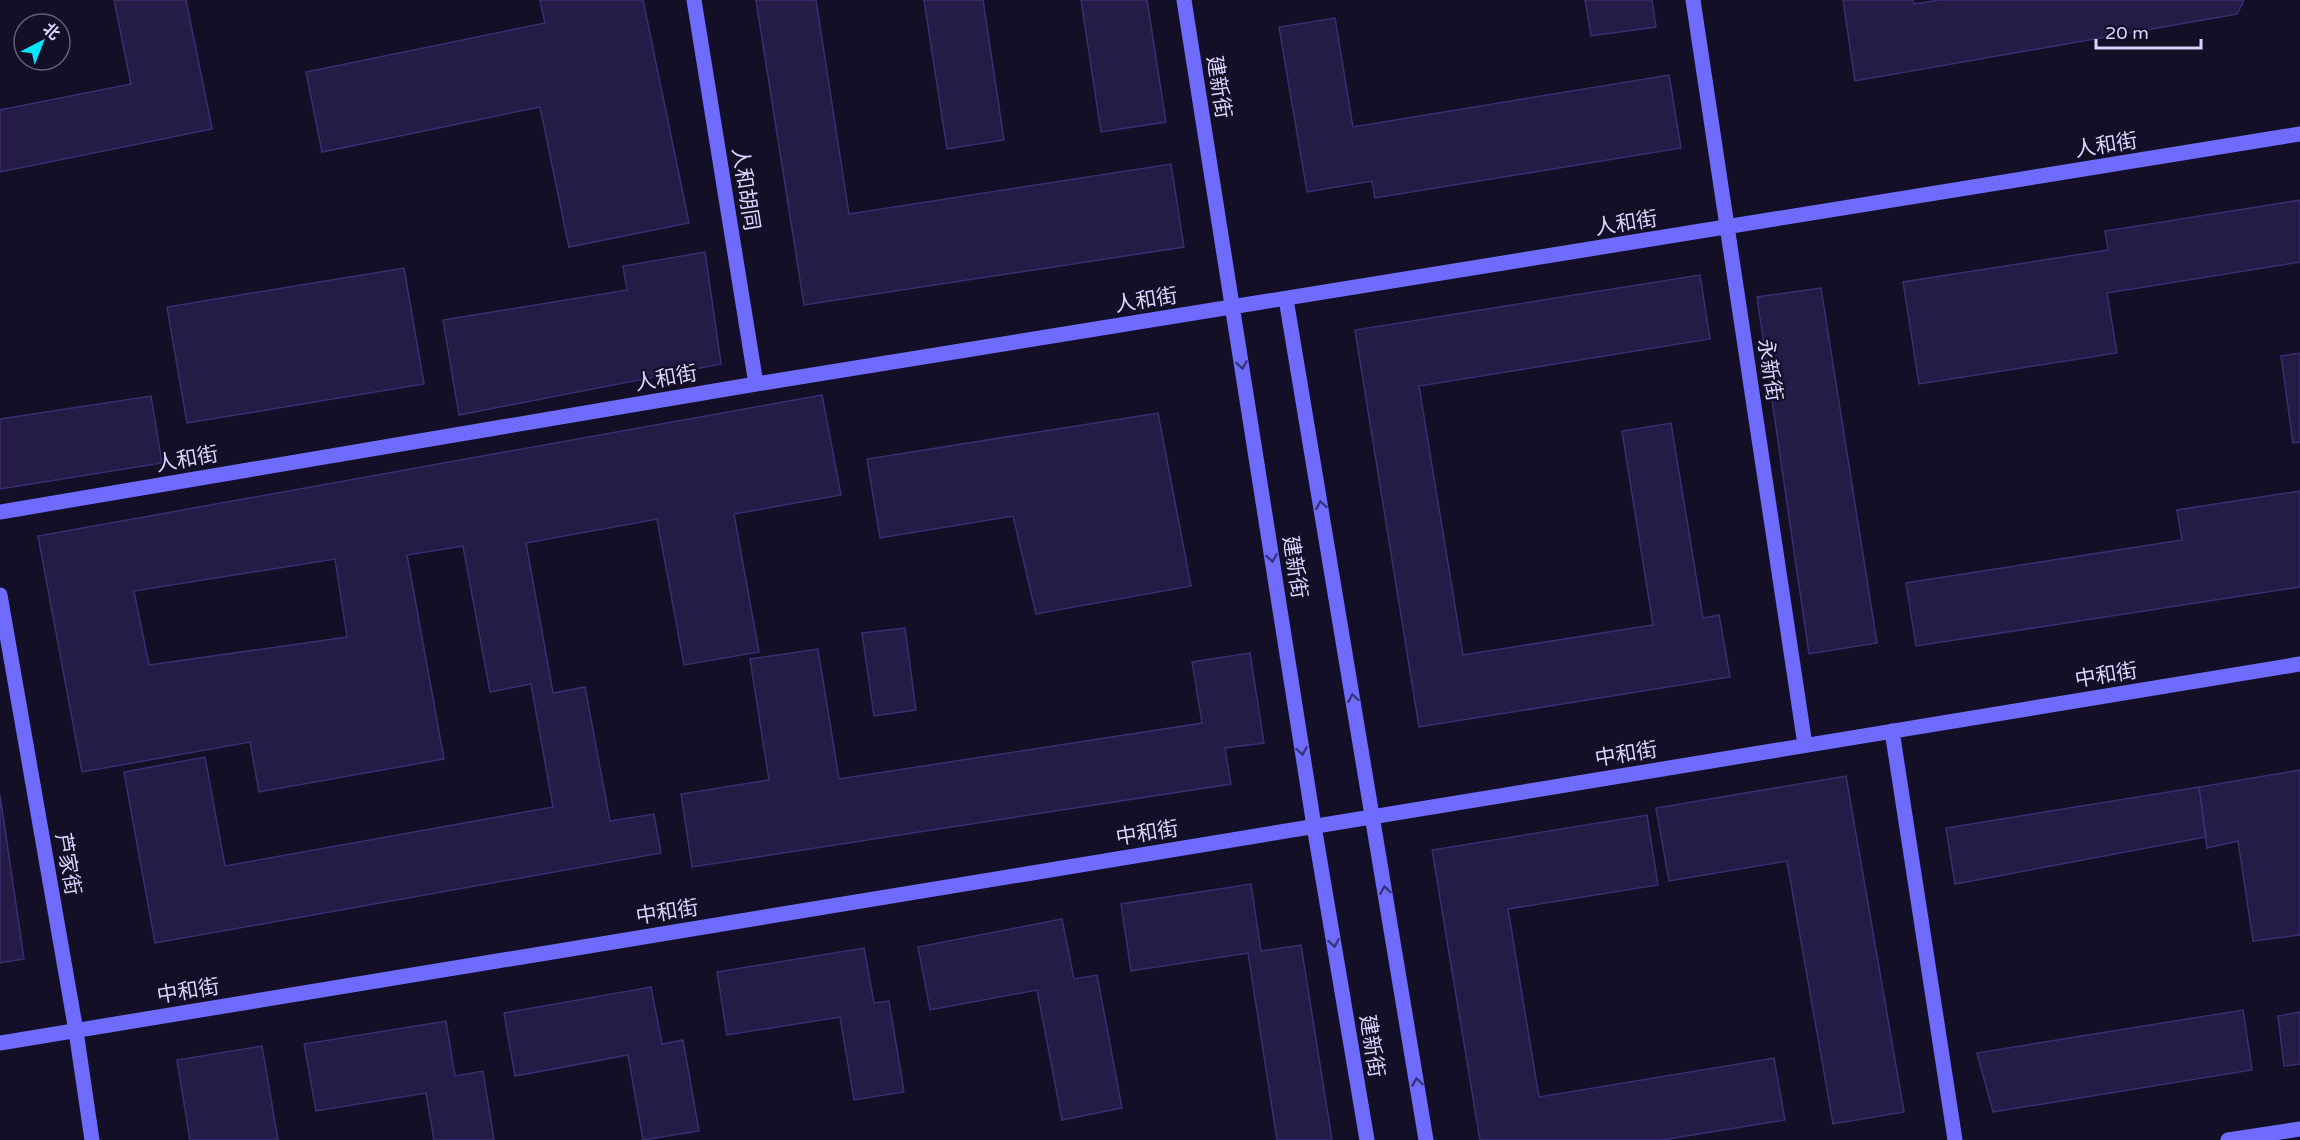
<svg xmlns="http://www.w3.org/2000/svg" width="2300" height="1140" font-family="'Varela Round','Noto Sans SC',sans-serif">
	<rect width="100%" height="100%" fill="#130f26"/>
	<path fill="#241b47" stroke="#3b2d73" stroke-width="1.5" fill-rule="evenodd" d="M114,0H186L212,129L0,172V110L131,84Z
		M540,0H643L689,223L569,247L540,107L322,152L306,72L545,23Z
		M756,0H816L849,214L1171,164L1184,247L804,305Z
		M924,0H983L1004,140L947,149Z
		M1081,0H1147L1166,122L1101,132Z
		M1585,0H1652L1656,27L1591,36Z
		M1843,0H1913L1914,4L1940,0H2244L2237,14L1855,81Z
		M1335,18L1353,127L1669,75L1681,148L1375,198L1372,181L1307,192L1279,27Z
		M2300,200V262L2107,293L2117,353L1919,384L1903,282L2108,250L2105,231Z
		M705,252L721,364L459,415L443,320L627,290L623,266Z
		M404,268L424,384L187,423L167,307Z
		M1700,275L1710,339L1419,386L1463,655L1653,625L1622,431L1671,423L1703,618L1719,615L1730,677L1419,727L1355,330Z
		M1821,288L1877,643L1809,654L1757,297Z
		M2300,353V442L2293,443L2281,356Z
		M822,395L841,495L734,514L759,652L684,665L657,519L526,543L553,693L585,687L610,821L654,814L661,853L155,943L124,772L205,757L225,866L553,807L531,684L490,692L463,546L407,555L444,759L259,792L250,742L82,772L38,536ZM335,559L347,637L149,665L134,591Z
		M151,396L162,463L0,489V419Z
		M1158,413L1191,586L1036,614L1013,516L880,538L867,459Z
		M2300,491V587L1916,646L1906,583L2182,540L2177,510Z
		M905,628L916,710L874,716L862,633Z
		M818,649L839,779L1202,723L1192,662L1250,653L1264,743L1225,748L1231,784L692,867L681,794L769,780L750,659Z
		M2300,770V935L2253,941L2238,841L2207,848L2199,787Z
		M1846,776L1904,1112L1833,1124L1787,861L1669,881L1656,808Z
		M2199,787L2206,837L1955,884L1946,828Z
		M0,795L24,959L0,963Z
		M1647,815L1658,885L1508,909L1539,1097L1774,1058L1785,1120L1662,1140H1480L1432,850Z
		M1251,884L1261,951L1301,945L1332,1140H1277L1248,953L1131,971L1121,904Z
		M1062,919L1074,979L1097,975L1122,1108L1062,1120L1037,990L930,1010L918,947Z
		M864,948L874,1003L889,1001L904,1092L854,1100L840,1017L727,1035L717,972Z
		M651,987L662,1044L683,1040L699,1131L643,1140L628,1055L515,1076L504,1013Z
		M2243,1010L2252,1070L1993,1112L1977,1053Z
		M2300,1012V1064L2284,1066L2278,1016Z
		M446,1021L455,1076L483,1071L494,1140H434L426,1093L316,1111L304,1044Z
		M262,1046L278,1140H190L177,1060Z"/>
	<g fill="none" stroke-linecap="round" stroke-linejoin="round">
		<path stroke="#6f6bff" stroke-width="15" d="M694,0L756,384
			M1184,0L1314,826L1367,1140
			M1693,0L1805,745
			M1286,299L1426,1140
			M0,512L756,384L2300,134
			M0,595L76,1031L92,1140
			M1892,731L1955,1140
			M0,1043L2300,664
			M2228,1140L2300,1129"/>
	</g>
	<defs><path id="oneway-chevron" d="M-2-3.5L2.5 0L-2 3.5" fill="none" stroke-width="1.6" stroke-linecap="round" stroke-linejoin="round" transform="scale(1.5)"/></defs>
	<g stroke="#38347d">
		<use href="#oneway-chevron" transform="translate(1242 365) rotate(81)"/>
		<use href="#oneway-chevron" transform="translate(1321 505) rotate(-100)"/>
		<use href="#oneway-chevron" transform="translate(1272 558) rotate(81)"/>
		<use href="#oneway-chevron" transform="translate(1353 698) rotate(-100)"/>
		<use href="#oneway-chevron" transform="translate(1302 751) rotate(81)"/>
		<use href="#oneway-chevron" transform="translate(1385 890) rotate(-99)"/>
		<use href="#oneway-chevron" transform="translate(1334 943) rotate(81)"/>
		<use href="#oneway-chevron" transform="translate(1417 1082) rotate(-99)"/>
	</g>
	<g text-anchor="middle" stroke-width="4.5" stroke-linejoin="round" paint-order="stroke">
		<g font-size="21" fill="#d9d4ff" stroke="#130f26">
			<text transform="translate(1219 87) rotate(81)" y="7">建新街</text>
			<text transform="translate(2106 145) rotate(-9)" y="7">人和街</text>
			<text transform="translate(746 189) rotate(81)" y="7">人和胡同</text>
			<text transform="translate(1626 223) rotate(-9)" y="7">人和街</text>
			<text transform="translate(1146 300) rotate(-9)" y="7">人和街</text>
			<text transform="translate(1770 370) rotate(81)" y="7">永新街</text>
			<text transform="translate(666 378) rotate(-10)" y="7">人和街</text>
			<text transform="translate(187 459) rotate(-10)" y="7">人和街</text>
			<text transform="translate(1295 567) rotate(81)" y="7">建新街</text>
			<text transform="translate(2106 675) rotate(-9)" y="7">中和街</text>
			<text transform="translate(1626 754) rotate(-9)" y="7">中和街</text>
			<text transform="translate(1147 833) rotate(-9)" y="7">中和街</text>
			<text transform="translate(68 864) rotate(80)" y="7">芦家街</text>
			<text transform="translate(667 912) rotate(-9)" y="7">中和街</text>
			<text transform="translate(188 991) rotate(-9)" y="7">中和街</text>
			<text transform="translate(1372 1046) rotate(81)" y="7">建新街</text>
		</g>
	</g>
	<g transform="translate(42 42) rotate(42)"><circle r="28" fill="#130f26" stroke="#625e7d" stroke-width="1.5"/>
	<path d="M0-4.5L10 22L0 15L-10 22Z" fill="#00e5ff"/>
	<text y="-9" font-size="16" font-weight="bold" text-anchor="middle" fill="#d9d4ff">北</text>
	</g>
	<path d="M2096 39v9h105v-9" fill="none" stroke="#d9d4ff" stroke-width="3"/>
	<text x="2105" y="39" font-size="18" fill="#d9d4ff" stroke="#130f26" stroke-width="4.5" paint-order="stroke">20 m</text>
</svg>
